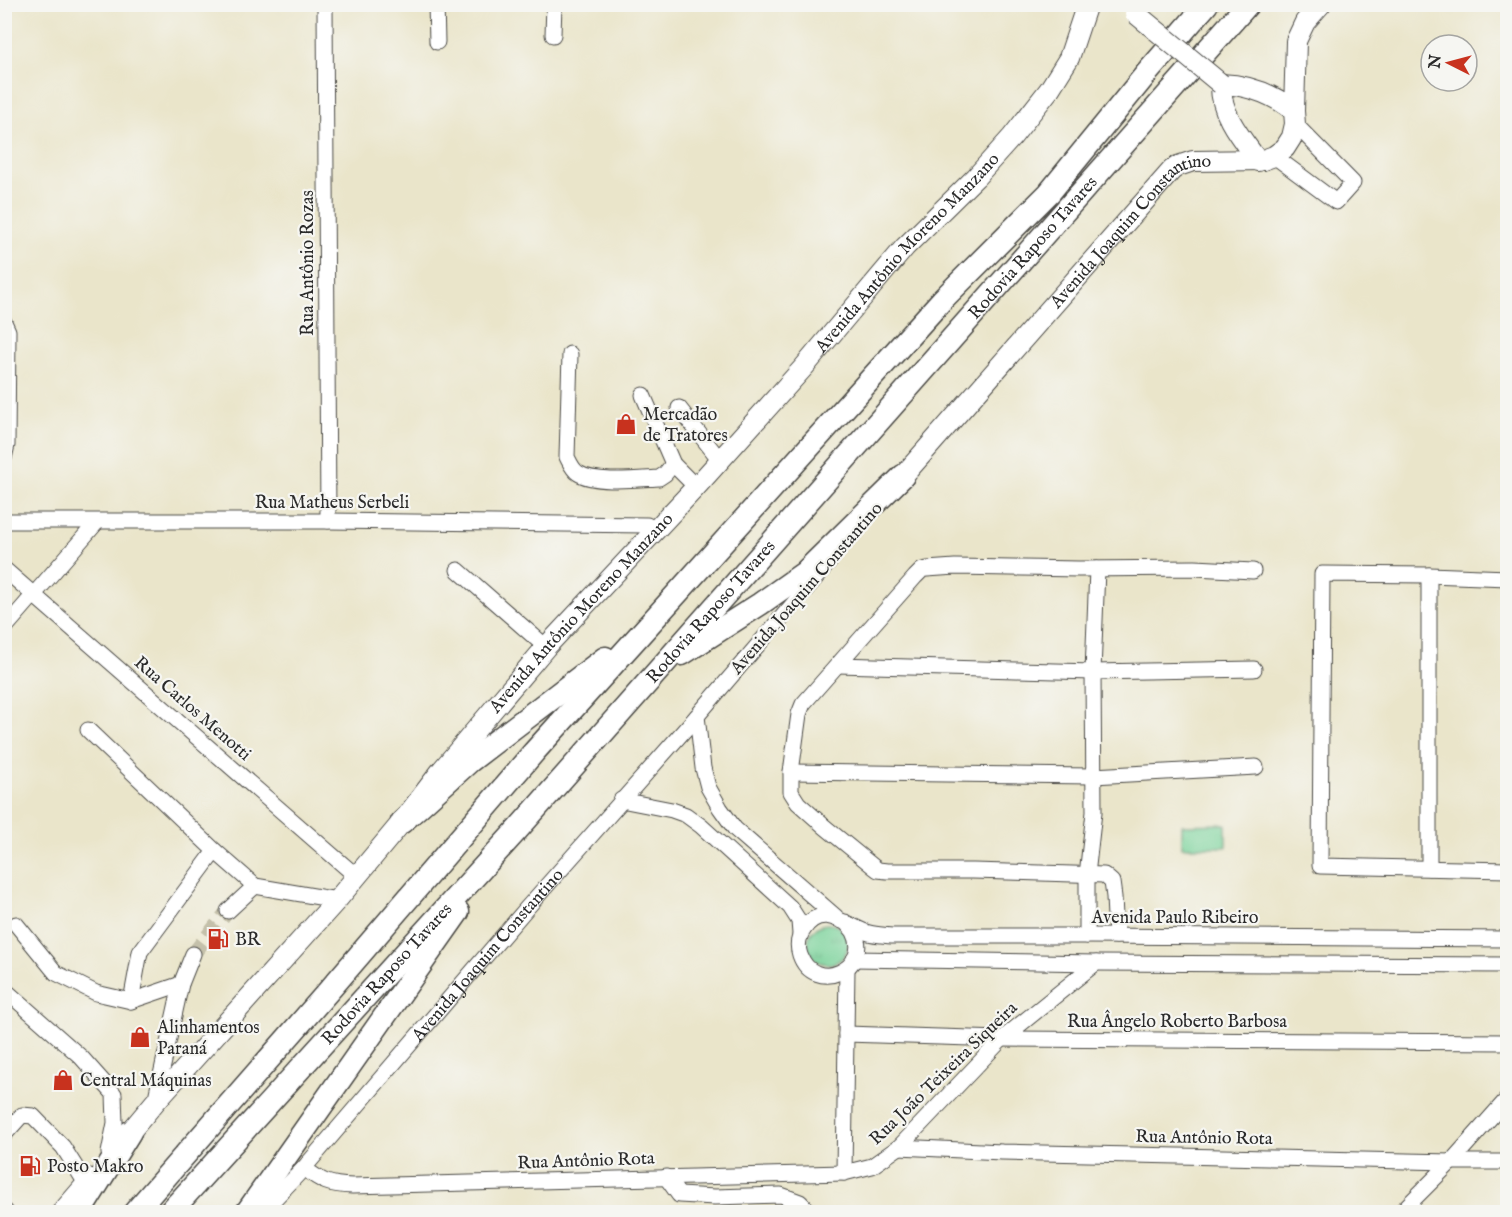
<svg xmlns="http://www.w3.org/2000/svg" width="1512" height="1217" font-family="'IM FELL English',serif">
	<defs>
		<pattern id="grass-tufts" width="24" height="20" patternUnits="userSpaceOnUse" patternTransform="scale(1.5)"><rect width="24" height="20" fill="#78d299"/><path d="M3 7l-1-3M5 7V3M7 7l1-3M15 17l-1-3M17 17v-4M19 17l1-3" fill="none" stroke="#68b484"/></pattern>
	</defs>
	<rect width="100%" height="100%" fill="#f6f6f2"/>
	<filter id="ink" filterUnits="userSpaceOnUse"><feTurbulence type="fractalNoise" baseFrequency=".0167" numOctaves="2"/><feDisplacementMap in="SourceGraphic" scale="12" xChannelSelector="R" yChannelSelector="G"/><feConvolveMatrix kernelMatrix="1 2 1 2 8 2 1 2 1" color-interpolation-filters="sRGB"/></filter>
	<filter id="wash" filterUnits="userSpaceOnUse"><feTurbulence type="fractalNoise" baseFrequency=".008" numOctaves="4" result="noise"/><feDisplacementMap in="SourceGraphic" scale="24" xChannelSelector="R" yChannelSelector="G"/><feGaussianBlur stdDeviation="1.35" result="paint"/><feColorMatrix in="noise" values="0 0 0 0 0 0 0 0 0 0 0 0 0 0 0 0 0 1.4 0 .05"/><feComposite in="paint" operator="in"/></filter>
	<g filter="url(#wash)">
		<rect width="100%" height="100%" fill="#eae5ca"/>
		<path fill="url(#grass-tufts)" stroke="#527e62" stroke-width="1.5" d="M808 944a20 20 0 1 1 40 0a20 20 0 1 1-40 0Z"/>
		<path fill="#78d299" stroke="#527e62" stroke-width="1.5" d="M1226,824V847H1182V825Z"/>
	</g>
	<g filter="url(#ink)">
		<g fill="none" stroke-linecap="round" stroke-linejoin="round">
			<path stroke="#c4c0aa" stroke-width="15" stroke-dasharray="15 8" stroke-linecap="butt" d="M193,954L228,911"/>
			<defs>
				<g id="minor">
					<path d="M325,4L328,521"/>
					<path d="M436,4L437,42"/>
					<path d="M553,35L554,4"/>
					<path d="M1274,156L1336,202L1353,183L1295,124"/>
					<path d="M4,322L8,331L7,445L4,458"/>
					<path d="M570,354L567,457C570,463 573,470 578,473C595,484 639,479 659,478L665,474L673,464"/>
					<path d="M643,395L673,464L696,487"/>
					<path d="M679,408L720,460"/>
					<path d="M4,521H328L647,525L657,531"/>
					<path d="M4,569L356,876"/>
					<path d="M458,570L546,647"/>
					<path d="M1508,578L1429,575L1322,574L1320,866L1508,870"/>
					<path d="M4,629L97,522"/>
					<path d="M838,665L1093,672L1254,669"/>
					<path d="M697,716L703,768L708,787L720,808L735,829L836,917"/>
					<path d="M88,730L215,851L255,886L337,900"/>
					<path d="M791,772L1093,776L1256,767"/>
					<path d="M621,800L672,810L686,815L701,826L790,907L799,921L800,934"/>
					<path d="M1429,868V575"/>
					<path d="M228,911L255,886"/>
					<path d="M845,922C848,925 852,929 854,932C873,969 814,995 800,955C797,946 798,937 804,929C822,901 848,927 869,933C876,935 885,935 892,936H1087L1508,939"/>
					<path d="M16,924L56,973L96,993L131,1001L181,984"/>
					<path d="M1087,936V875L1094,812L1093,672L1097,569"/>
					<path d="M1116,936L1114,897L1112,882L1104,875L973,871H887L878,870L874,867L825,827L798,803L791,792V772L799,714L803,704L915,577L922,570L927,569L955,567L1079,569L1195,568L1253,571"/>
					<path d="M854,959L1096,963L1508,965"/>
					<path d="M4,989L81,1057L114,1094L115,1123L109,1153"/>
					<path d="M131,1001L140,952L215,851"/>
					<path d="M846,1034L1002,1039L1508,1042"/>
					<path d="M155,1102L181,984L193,954"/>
					<path d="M4,1135L22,1115L33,1116L63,1147L85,1182"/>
					<path d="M899,1147L1002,1152L1451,1162H1508"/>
					<path d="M304,1168C322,1182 329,1185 352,1186L844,1173L872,1166L899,1147L1002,1039L1096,963"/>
					<path d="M844,1173L847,968"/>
					<path d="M666,1177L679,1195L715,1197L781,1195L800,1202L810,1212"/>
					<path d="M4,1210L6,1212"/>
					<path d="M59,1212L90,1176"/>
					<path id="s1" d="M262,1212L304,1168L526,909L697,716L830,561"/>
					<path d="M1401,1212L1451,1162L1508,1098"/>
				</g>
				<g id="major">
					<path d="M1258,161C1241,138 1220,114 1221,84C1249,85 1273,94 1294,111"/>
					<path id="s2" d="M903,476L1172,170L1178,166L1193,161L1263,160L1274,156L1285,148L1292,137L1295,124L1294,111L1296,41L1305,22L1321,4"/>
					<path id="s3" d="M130,1132L155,1102L337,900L402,822L441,771L546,647L696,487L804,367L905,247L976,177L1012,137L1049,90L1069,58L1087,4"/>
				</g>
				<g id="highway">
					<path d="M682,654L760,604L804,573L903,476"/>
					<path d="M402,822L470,761L605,658"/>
					<path d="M80,1212L130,1132"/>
					<path d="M135,1212L332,987L534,752L942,300L1049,193L1147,73L1207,4"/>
					<path id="s4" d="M170,1212L517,830L1248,4"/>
					<path d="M247,1212L458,912"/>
				</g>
			</defs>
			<use href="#minor" stroke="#484743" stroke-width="17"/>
			<use href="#major" stroke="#484743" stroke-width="22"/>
			<use href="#highway" stroke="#484743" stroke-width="25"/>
			<use href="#minor" stroke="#fff" stroke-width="15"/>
			<use href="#major" stroke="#fff" stroke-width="20"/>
			<use href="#highway" stroke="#fff" stroke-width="22"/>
			<defs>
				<path id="major-bridge" d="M1135,13L1221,84"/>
			</defs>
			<use href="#major-bridge" stroke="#484743" stroke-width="22" stroke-linecap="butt"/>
			<use href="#major-bridge" stroke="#fff" stroke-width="20"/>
		</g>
	</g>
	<defs>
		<symbol id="shop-bare" viewBox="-9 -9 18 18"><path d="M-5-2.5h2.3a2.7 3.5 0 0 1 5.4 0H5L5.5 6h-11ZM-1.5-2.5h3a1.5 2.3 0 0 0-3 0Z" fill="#c8321e" stroke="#f6f6f2" stroke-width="2.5" paint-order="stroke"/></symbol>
		<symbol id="fuel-bare" viewBox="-9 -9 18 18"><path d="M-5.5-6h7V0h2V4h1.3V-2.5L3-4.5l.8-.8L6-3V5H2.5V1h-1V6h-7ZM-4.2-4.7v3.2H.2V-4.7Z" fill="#c8321e" stroke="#f6f6f2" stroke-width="2.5" paint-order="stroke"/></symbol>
	</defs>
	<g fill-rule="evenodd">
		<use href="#shop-bare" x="611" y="409" width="30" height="30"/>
		<use href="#fuel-bare" x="203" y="924" width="30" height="30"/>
		<use href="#shop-bare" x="125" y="1022" width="30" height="30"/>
		<use href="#shop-bare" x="48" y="1065" width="30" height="30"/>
		<use href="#fuel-bare" x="15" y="1151" width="30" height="30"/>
	</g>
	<g text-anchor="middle" stroke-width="4.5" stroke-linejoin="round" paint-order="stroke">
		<g font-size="18" fill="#2b2b2b" stroke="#f6f6f2">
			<text dy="6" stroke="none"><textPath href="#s2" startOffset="338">Avenida Joaquim Constantino</textPath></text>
			<text dy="6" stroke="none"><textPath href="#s4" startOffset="1294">Rodovia Raposo Tavares</textPath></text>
			<text dy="6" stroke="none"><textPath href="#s3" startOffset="1174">Avenida Antônio Moreno Manzano</textPath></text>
			<text transform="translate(307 263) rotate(-90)" y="6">Rua Antônio Rozas</text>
			<text x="332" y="508">Rua Matheus Serbeli</text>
			<text transform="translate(806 588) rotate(-49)" y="6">Avenida Joaquim Constantino</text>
			<text dy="6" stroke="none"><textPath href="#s4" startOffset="808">Rodovia Raposo Tavares</textPath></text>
			<text dy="6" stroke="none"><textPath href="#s3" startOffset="688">Avenida Antônio Moreno Manzano</textPath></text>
			<text transform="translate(193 708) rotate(41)" y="6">Rua Carlos Menotti</text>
			<text x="1175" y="923">Avenida Paulo Ribeiro</text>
			<text dy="6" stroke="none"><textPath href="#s1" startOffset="342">Avenida Joaquim Constantino</textPath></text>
			<text dy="6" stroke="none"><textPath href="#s4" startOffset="322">Rodovia Raposo Tavares</textPath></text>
			<text x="1177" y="1027">Rua Ângelo Roberto Barbosa</text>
			<text transform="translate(943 1073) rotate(-44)" y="6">Rua João Teixeira Siqueira</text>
			<text transform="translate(1204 1137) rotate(1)" y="6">Rua Antônio Rota</text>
			<text transform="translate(586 1160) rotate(-2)" y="6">Rua Antônio Rota</text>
		</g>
		<g font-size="18" fill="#2b2b2b" stroke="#f6f6f2" text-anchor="start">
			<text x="643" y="420">Mercadão<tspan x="643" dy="21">de Tratores</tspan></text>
			<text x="235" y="945">BR</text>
			<text x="157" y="1033">Alinhamentos<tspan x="157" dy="21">Paraná</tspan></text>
			<text x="80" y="1086">Central Máquinas</text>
			<text x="47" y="1172">Posto Makro</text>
		</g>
	</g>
	<rect width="1512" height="1217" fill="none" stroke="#f6f6f2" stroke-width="24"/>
	<g transform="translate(1449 63) rotate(276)"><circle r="28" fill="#f6f6f2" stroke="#a5a5a2" stroke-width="1.5"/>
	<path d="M0-4.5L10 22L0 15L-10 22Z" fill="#c8321e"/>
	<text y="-9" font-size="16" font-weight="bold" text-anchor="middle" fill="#2b2b2b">N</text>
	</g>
</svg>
